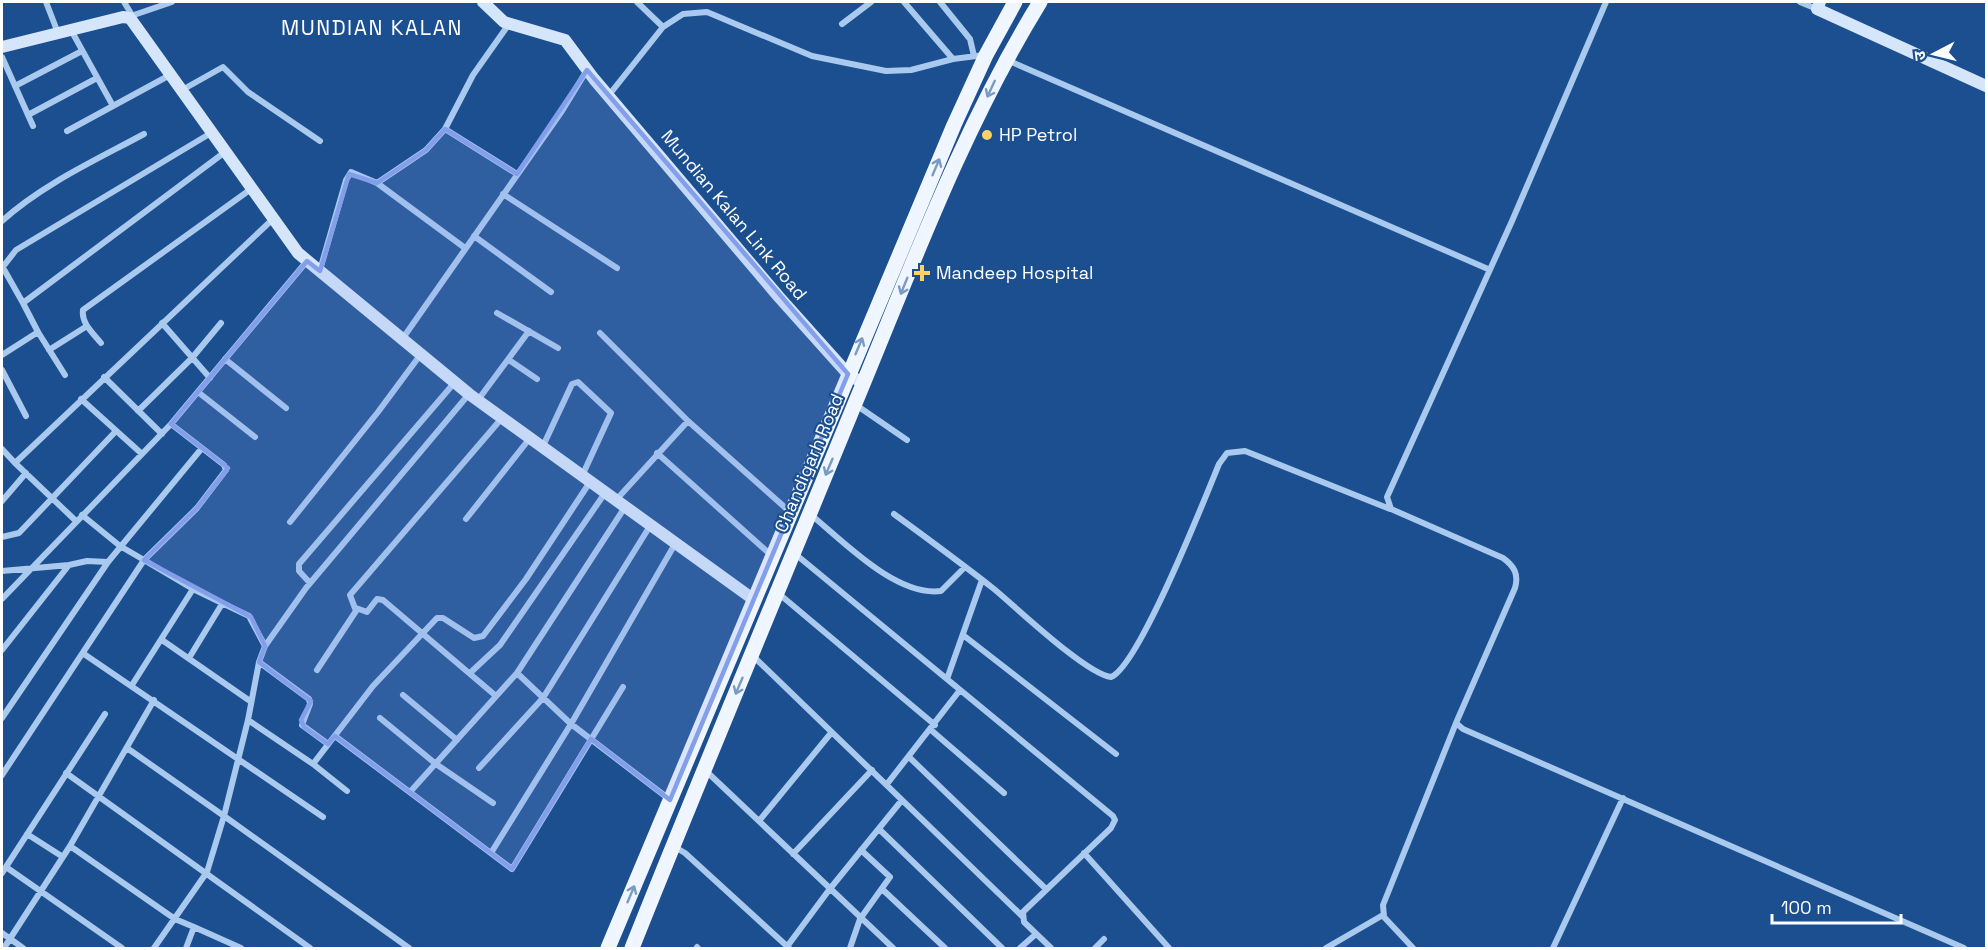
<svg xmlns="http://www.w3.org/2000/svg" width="1988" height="950" font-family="'Space Grotesk','Noto Sans Devanagari',sans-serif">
	<rect width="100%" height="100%" fill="#1b4f8f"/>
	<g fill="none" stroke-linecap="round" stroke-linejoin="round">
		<path stroke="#a9c9ee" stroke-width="6" d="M46,2L58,33
			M124,2L132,15
			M904,2L953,59
			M940,2L970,39L974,56
			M1606,2L1512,221L1387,497L1391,509L1503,558C1514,566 1519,574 1515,588L1456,723L1463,729L1964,948
			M1800,2L1817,9
			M128,17L172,2
			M842,24L871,2
			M663,27L683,14L707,12L812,56L886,71L911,70L953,59L984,55
			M71,30L113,106
			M2,57L33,126
			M1007,60L1488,269
			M15,86L82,51
			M182,90L223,67L248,92L320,141
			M609,95L663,27L637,2
			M28,115L97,78
			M445,129L517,174
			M67,131L170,75
			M377,183L426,150L445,129L473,75L509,24
			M503,194L617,268
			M2,221C43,184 96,160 144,134
			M474,236L551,292
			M2,266L23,303
			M2,268L16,250L211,133
			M320,270L346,180L351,172L377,183L465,248
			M497,313L558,348
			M162,323L210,378
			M38,332L65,375
			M600,333L688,421L789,511
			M403,338L562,111L587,70
			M101,343C93,333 81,323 83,310L251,189
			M49,350L87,326
			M2,355L38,332L23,303L225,152
			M225,359L286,408
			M509,360L537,379
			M2,370L26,416
			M104,377L162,434
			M198,392L255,437
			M81,399L142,454
			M478,400L529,331
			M856,405L907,440
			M138,411L192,358L221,323
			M171,424L224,465L226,470L197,508L144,560L193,589L249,616L265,646
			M543,446L572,384L578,382L611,413L582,476
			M2,449L15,463
			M657,453L771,555
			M616,500L688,421
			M2,501L26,473
			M810,514C843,541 896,597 941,591L965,567
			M894,514C928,539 961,563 994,589C1017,608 1086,674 1111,677C1139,666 1205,498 1219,464L1227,453L1245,451L1390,509
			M466,519L530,438
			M76,521L15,463L273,219
			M290,522L378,412L421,354
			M2,537L19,533L116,431
			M794,553L1113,816L1115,820L1111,828L1023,912L1024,922L1051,948
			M108,562L202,448
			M2,571L69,565L2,650
			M310,583L299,571V564L455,382
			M778,593L935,725
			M2,599L171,424L307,261
			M356,608L367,612L377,599L383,600L496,696
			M963,635L1116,754
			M162,640L250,701
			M84,654L323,817
			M753,656L1022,916
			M189,658L222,604
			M259,662L309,699L310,704L302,725L328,744
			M317,670L356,611L350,595L502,418
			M470,673L500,645L605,493
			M517,673L571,724L669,799
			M947,679L982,580
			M132,685L193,589
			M403,695L457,740
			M2,718L108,562L87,561L69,565
			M380,718L436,764L493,803
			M248,720L313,764L373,686L437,618H443L474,638L483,636L526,579L590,482
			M931,730L1004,793
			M335,736L512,869L623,687
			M127,748L224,816L207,872L154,948
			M909,757L1046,889
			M313,764L347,791
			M479,768L543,698L650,526
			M706,771L893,948
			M66,773L310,948
			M2,775L144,560L120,546L82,515
			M887,784L960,690
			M410,792L517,673L625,507
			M759,821L831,733
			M879,829L1002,948
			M27,834L63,857
			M70,846L154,700
			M673,846L685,853L789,948
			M491,853L571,724L675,544
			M1084,853L1169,948
			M793,854L872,770
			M6,867L122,948
			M2,873L105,714
			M882,889L945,948
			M2,933L23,948
			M697,947L698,948
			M4,948L70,846L175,919L194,927
			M186,948L194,927L241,948
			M409,948L224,816L248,720L259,662L265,646L306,588L469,394
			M786,948L829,890L902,800
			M850,948L860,919L890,877L861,850
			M1020,948L1036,934
			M1095,948L1104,939
			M1326,948L1383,915
			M1413,948L1384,917L1383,905L1456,723
			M1553,948L1623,798"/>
		<path stroke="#d6e6fa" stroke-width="12" d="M483,2L504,22L565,40L594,79L779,297L848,374L864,384
			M1820,2L1817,9L1986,86
			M2,47L123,17L130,18L298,253L469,394L753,599"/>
		<path stroke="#f0f6ff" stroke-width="15" d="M608,948L954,125L986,55L1015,2
			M632,948C705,765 781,584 856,401C912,266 963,127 1040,2"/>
	</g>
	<defs><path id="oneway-shaft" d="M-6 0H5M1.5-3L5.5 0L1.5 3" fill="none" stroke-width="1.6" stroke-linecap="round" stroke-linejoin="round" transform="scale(1.5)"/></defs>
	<g stroke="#7b9ac1">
		<use href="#oneway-shaft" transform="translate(991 89) rotate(115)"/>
		<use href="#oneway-shaft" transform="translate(936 167) rotate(-67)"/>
		<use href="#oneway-shaft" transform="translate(904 286) rotate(112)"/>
		<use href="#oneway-shaft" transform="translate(859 346) rotate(-67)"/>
		<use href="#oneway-shaft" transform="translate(829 467) rotate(113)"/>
		<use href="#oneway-shaft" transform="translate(739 686) rotate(113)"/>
		<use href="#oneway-shaft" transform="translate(631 894) rotate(-67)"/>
	</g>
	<path fill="#839eea" fill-opacity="0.2" stroke="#839eea" stroke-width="4.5" stroke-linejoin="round" d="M587,70L848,374L670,800L591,739L512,869L335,736L328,744L304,727L301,720L311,701L259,662L265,646L251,617L144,560L197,508L228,468L171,424L307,261L320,271L349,174L377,183L426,150L445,129L517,174Z"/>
	<g fill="#ffd166" stroke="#1b4f8f" stroke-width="2">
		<circle cx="987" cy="135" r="6"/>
		<path d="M919 264h6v6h6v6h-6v6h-6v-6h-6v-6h6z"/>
	</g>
	<g text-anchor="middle" stroke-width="4.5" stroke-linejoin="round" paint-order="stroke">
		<g font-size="18" fill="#fff" stroke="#1b4f8f" text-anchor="start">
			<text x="999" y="141">HP Petrol</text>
			<text x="936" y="279">Mandeep Hospital</text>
		</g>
		<g font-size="18" fill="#fff" stroke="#1b4f8f">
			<text transform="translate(734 215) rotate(50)" y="6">Mundian Kalan Link Road</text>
			<text transform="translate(809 463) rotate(-67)" y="6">Chandigarh Road</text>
		</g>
		<g font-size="21" letter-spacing="1.5" fill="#fff" stroke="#1b4f8f">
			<text x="372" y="35">MUNDIAN KALAN</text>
		</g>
	</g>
	<rect width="1988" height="950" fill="none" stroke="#ffffff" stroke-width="6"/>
	<g transform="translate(1934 54) rotate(263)" stroke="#1b4f8f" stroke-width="4.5" paint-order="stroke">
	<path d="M0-4.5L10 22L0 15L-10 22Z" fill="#ffffff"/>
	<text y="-9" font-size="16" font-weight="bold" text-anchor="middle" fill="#ffffff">उ</text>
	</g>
	<path d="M1772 914v9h129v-9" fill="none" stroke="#ffffff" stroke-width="3"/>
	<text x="1781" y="914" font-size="18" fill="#ffffff" stroke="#1b4f8f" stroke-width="4.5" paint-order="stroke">100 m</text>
</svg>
